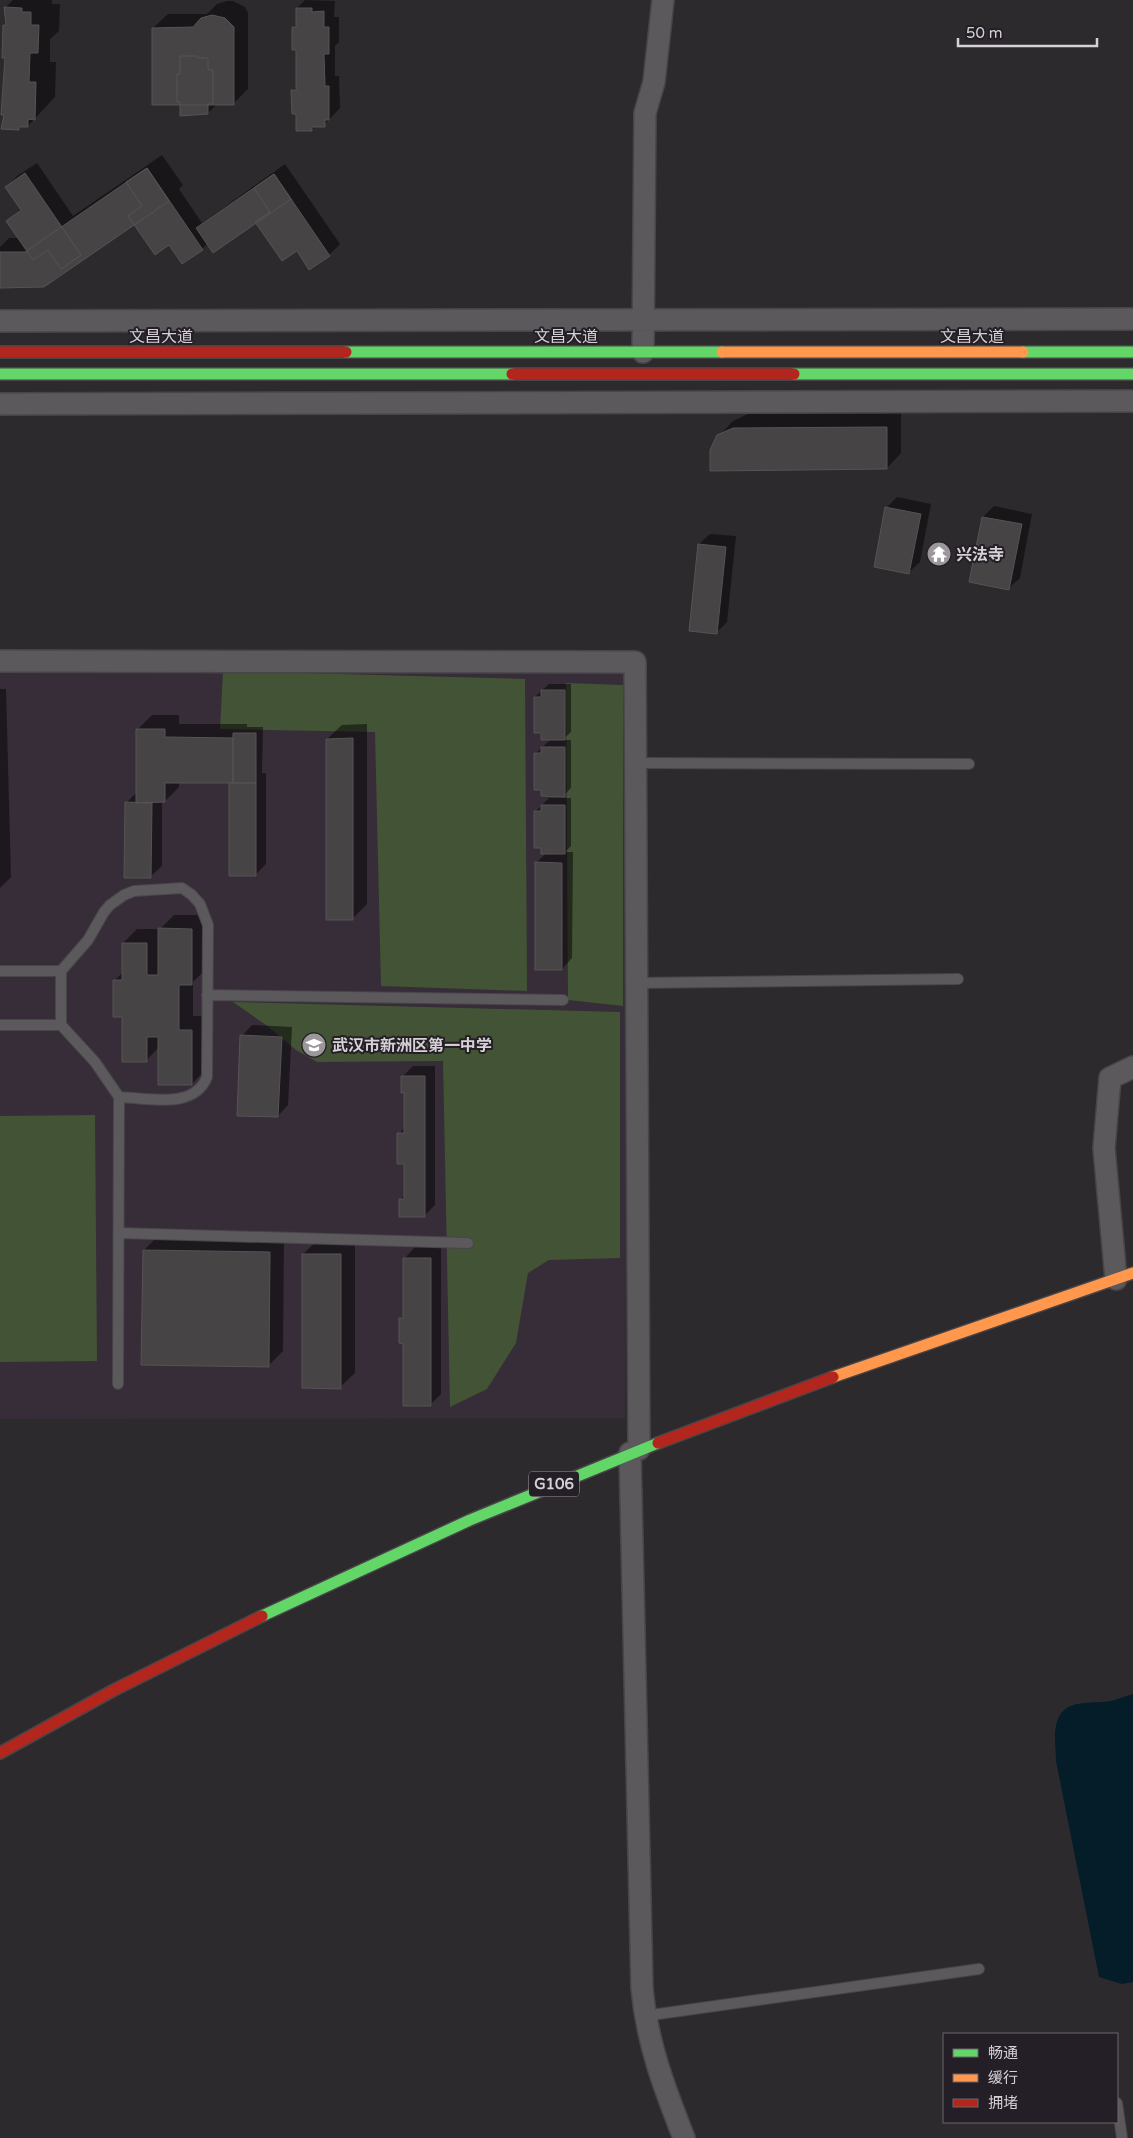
<svg xmlns="http://www.w3.org/2000/svg" width="1133" height="2138" font-family="'Varela Round','Noto Sans SC',sans-serif">
	<rect width="100%" height="100%" fill="#2d2a2e"/>
	<path fill="#362d38" d="M630,670L625,1418L0,1419V671Z"/>
	<path fill="#435335" d="M223,671L525,679L527,991L381,986L375,732L220,729Z
		M566,683L623,685V1006L568,1000Z
		M233,1002L620,1012V1258L549,1260L528,1273L516,1343L487,1389L450,1407L443,1061L317,1062L296,1050L266,1025Z
		M95,1115L97,1361L0,1362V1116Z"/>
	<path fill="#041d29" d="M1133,1694V1982L1122,1984L1099,1977L1056,1761C1056,1747 1052,1728 1060,1715C1069,1699 1095,1704 1111,1701C1118,1699 1126,1696 1133,1694Z"/>
	<path fill="#0007" d="M13,0H52V4H60L59,31L50,39V62H56L55,97L28,126L21,125L18,129L5,114V25L7,23L5,8Z
		M305,0L335,1L334,17H339V42L335,46V76H339L340,108L324,125L316,126L312,130L298,113L293,91L297,86V49L293,28L297,24V8Z
		M227,1H233L245,7L248,13V89L234,103L217,104L208,113L181,104L153,28L168,14H207L217,4Z
		M162,155L183,185L179,189L202,223L285,164L340,244L329,255L297,249L256,222L208,243L202,249L170,243L134,223L0,286V247L9,238H20L8,221L21,208L7,187L17,176L37,163L73,216Z
		M901,413V453L887,468L719,436L733,421L748,414Z
		M897,497L931,504L920,562L909,572L886,508Z
		M994,506L1032,514L1020,578L1009,588L983,517Z
		M710,534L736,536L727,622L717,632L699,544Z
		M549,684H571V732L562,740H571V788L564,795L535,754L551,739L535,697Z
		M0,689H6L11,877L0,888Z
		M152,715H179V724H247V727H263L262,773H266V864L255,875L232,782H179V787L165,801H162V866L151,876L126,803L137,792L138,729Z
		M367,724V904L352,919L327,739L342,725Z
		M549,798H571V846L565,852H573L572,958L562,969L536,863L546,853L535,812Z
		M174,915H206V969L193,982V1016H206V1069L192,1084L159,1047L146,1061L123,1015L114,981L123,972V943L137,929H160Z
		M252,1025L292,1027L288,1105L278,1116L242,1036Z
		M413,1066H435V1205L424,1216L401,1199L406,1194V1162L399,1134L405,1127L406,1092L402,1077Z
		M158,1236L284,1238L283,1351L268,1366L144,1250Z
		M318,1240H355V1373L340,1387L303,1254Z
		M415,1247H441V1394L430,1405L400,1319L404,1315L405,1258Z"/>
	<path fill="#474445" stroke="#575354" d="M4,7L22,8V12H31V25H39L38,53H30L29,82H36L35,120L28,119V127H19V130L1,129L4,115H1L5,58H2L3,25H6Z
		M296,8H312V12L324,11V27H329V54H324L325,86H329V120H325V127H312V131H296V114H292L291,90H296V50H292V27H296Z
		M212,15L225,18L234,27V105H152V28L193,27L201,18Z
		M180,56H198V58H208V70H213V104H208V114L180,116V102H177V74H180Z
		M147,168L169,201L44,287L0,288V252H25Z
		M147,168L203,250L182,264L169,245L155,255L128,216L142,206L126,182Z
		M25,173L81,255L61,269L48,250L33,260L6,221L21,210L5,187Z
		M274,174L291,199L213,253L196,228Z
		M274,174L330,256L309,270L297,251L282,261L255,222L270,212L254,188Z
		M887,427V469L710,471V450L717,435L733,428Z
		M885,507L921,514L909,574L874,567Z
		M982,517L1022,524L1009,590L969,582Z
		M698,544L726,547L717,634L689,631Z
		M541,690H565V740H541V733H534V697H541Z
		M136,729H165V737L233,738V783H165V802L136,803Z
		M233,733H256V783H233Z
		M353,738V920H326V739Z
		M541,747H565V797L541,796V790H534V753H541Z
		M229,783H256V876H229Z
		M125,802L152,803L151,878H124Z
		M541,805H565V854H541V848H534V811H541Z
		M535,862L562,863V970H535Z
		M158,928L192,929V985H179V1030H192V1085H158V1037H147V1062H122V1017H113V980H122V943H147V975H158Z
		M240,1035L282,1037L278,1117L237,1116Z
		M401,1076H425V1217H399V1199H404V1164H397V1133H404V1093H401Z
		M143,1250L270,1252L269,1367L141,1365Z
		M302,1254H341V1389L302,1388Z
		M403,1258H431V1406H403V1344L399,1343V1318H403Z"/>
	<g fill="none" stroke-linecap="round" stroke-linejoin="round">
		<defs>
			<path id="lane" d="M636,763L969,764
				M0,971H61L88,940L104,912L110,905L124,895L134,891L182,888L192,895L200,904L208,925L207,1077C194,1110 148,1098 119,1097L95,1062L61,1025
				M637,983L958,979
				M207,995L563,1000
				M0,1025H61V971
				M119,1233L468,1243
				M118,1384L119,1097
				M644,2016L979,1969
				M1117,2103L1122,2138"/>
			<path id="street" d="M0,321L1133,319
				M643,352L645,113L654,82L663,0
				M0,404L1133,401
				M0,661L635,662L639,1449
				M1116,1279L1104,1148L1110,1078L1133,1067
				M630,1453L642,1988C647,2043 664,2087 684,2138"/>
			<path id="fast" d="M346,352H722
				M1023,352H1133
				M0,374H512
				M794,374H1133
				M262,1616L470,1520L658,1443"/>
			<path id="slow" d="M722,352H1023
				M833,1377L1133,1273"/>
			<path id="jam" d="M0,352H346
				M512,374H794
				M658,1443L833,1377
				M0,1753L114,1690L262,1616"/>
		</defs>
		<use href="#lane" stroke="#484549" stroke-width="12"/>
		<use href="#street" stroke="#484549" stroke-width="24"/>
		<use href="#fast" stroke="#484549" stroke-width="14"/>
		<use href="#slow" stroke="#484549" stroke-width="14"/>
		<use href="#jam" stroke="#484549" stroke-width="14"/>
		<use href="#lane" stroke="#5b595c" stroke-width="10"/>
		<use href="#street" stroke="#5b595c" stroke-width="21"/>
		<use href="#fast" stroke="#63d668" stroke-width="11"/>
		<use href="#slow" stroke="#ff974d" stroke-width="11"/>
		<use href="#jam" stroke="#b3261e" stroke-width="11"/>
	</g>
	<defs>
		<symbol id="temple-disc" viewBox="-11 -11 22 22"><circle r="9.5" fill="#9b979b" stroke="#241e26"/><path d="M0-6L5-2H3V0L6.5 2.5H4V6H1.5V3h-3V6H-4V2.5H-6.5L-3 0V-2H-5Z" fill="#fff"/></symbol>
		<symbol id="school-disc" viewBox="-11 -11 22 22"><circle r="9.5" fill="#9b979b" stroke="#241e26"/><path d="M0-5L7-2L0 1L-7-2ZM-4 1L0 2.5L4 1V4Q0 6-4 4Z" fill="#fff"/></symbol>
	</defs>
	<g fill-rule="evenodd">
		<use href="#temple-disc" x="925" y="540" width="28" height="28"/>
		<use href="#school-disc" x="300" y="1031" width="28" height="28"/>
	</g>
	<g text-anchor="middle" stroke-width="4" stroke-linejoin="round" paint-order="stroke">
		<rect fill="#241e26" stroke="#a19ba1" stroke-width="1" x="529" y="1471.5" width="50" height="25" rx="4"/>
		<g font-size="15" font-weight="bold" fill="#d6d1d6">
			<text x="554" y="1489">G106</text>
		</g>
		<g font-size="16" fill="#d6d1d6" stroke="#241e26">
			<text x="161" y="342">文昌大道</text>
			<text x="566" y="342">文昌大道</text>
			<text x="972" y="342">文昌大道</text>
		</g>
		<g font-size="16" font-weight="bold" fill="#d6d1d6" stroke="#241e26" text-anchor="start">
			<text x="956" y="560">兴法寺</text>
			<text x="332" y="1051">武汉市新洲区第一中学</text>
		</g>
	</g>
	<rect x="943" y="2033" width="175" height="90" fill="#241e26" stroke="#6b666c"/>
	<rect x="953" y="2049" width="25" height="8" fill="#63d668" stroke="#6b666c"/>
	<text x="988" y="2058" font-size="15" fill="#d6d1d6">畅通</text>
	<rect x="953" y="2074" width="25" height="8" fill="#ff974d" stroke="#6b666c"/>
	<text x="988" y="2083" font-size="15" fill="#d6d1d6">缓行</text>
	<rect x="953" y="2099" width="25" height="8" fill="#b3261e" stroke="#6b666c"/>
	<text x="988" y="2108" font-size="15" fill="#d6d1d6">拥堵</text>
	<path d="M958 38v8h139v-8" fill="none" stroke="#d6d1d6" stroke-width="2.5"/>
	<text x="966" y="38" font-size="15" fill="#d6d1d6" stroke="#241e26" stroke-width="4" paint-order="stroke">50 m</text>
</svg>
